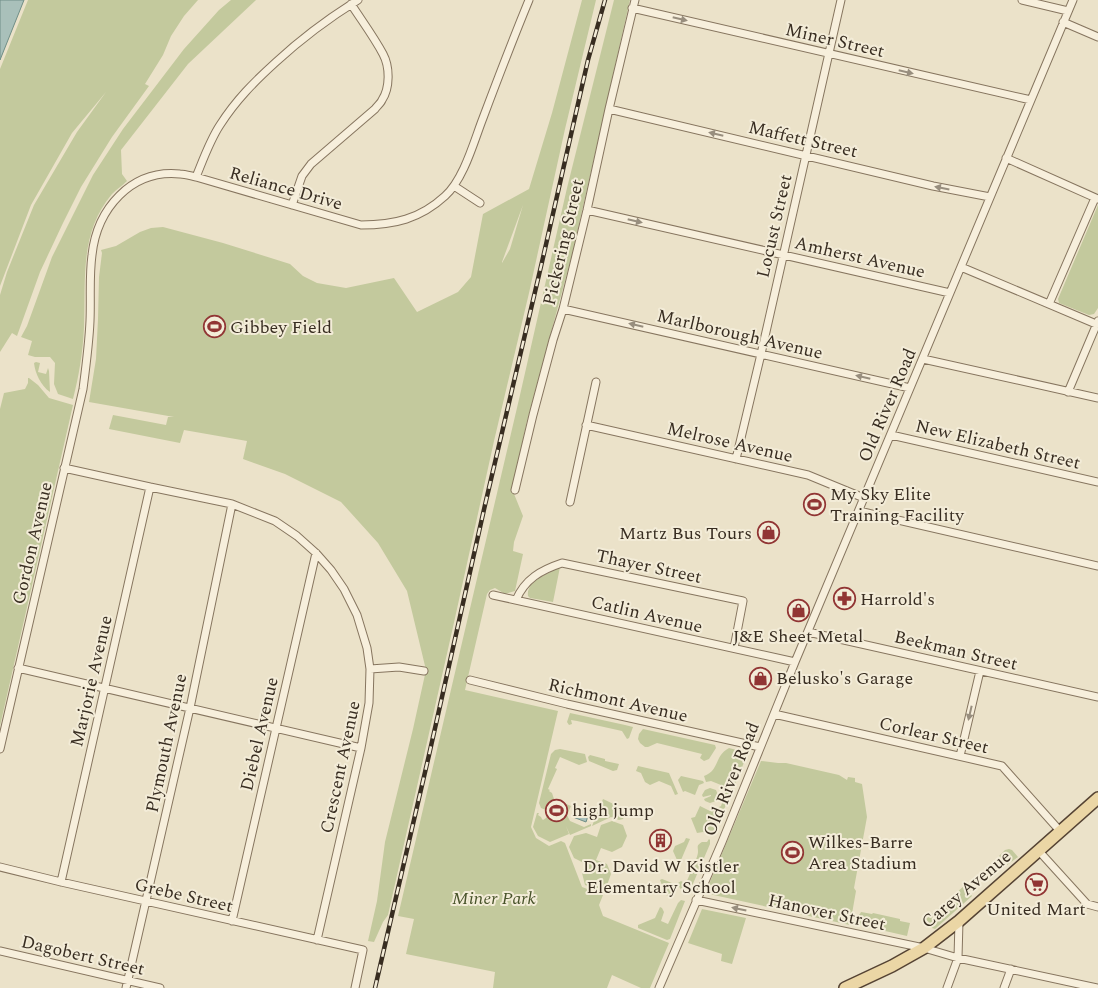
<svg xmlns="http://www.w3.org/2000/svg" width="1098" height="988" font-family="Spectral,serif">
	<rect width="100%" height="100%" fill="#ebe2c9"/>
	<path fill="#c3c99d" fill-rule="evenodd" d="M28,0H198L184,16L171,36L163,55L145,84L149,86L112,137L81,187L63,223L40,272L17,336L12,333L0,352V295L7,272L34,205L77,132L106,92L72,133L31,205L0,286V69Z
		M231,0H256L188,64L121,150L122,174L127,181C122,186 117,189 112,194C79,233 86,280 84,327C83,351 79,376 73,399L58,394L54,384L55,363L50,357H35L28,355L32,341L21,337L27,326L52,257L93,175L123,129L184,49L219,10Z
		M582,0H596L565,129L529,293L494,441L453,627L388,915L383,922L374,942L368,941L377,901L385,842L413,729L426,670L407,591L378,543L341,502L285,474L243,459L247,441L184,430L180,443L109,429L113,415L166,425L168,417H174L89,402L96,359L98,319L99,277L102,253L101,250L116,246L140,232L151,228L163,227L223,243L290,264L303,276L317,283L346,288L394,278L417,312L458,292L471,277L483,214L529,189L552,113ZM523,205L510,249L502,263V262Z
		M614,0H630L572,255L527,421L512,489L523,516L514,542L513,551L523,554L515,591L505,594L495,588L490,590L487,594L465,690L558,711L531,827L536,838L549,846L561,841L565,843L582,887L603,895L599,905L603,916L669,943L650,988H641L612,975L607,988H493L495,972L406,954L414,919L398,916L520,395L567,188Z
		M1098,205V308L1094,314L1089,315L1059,303L1058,299Z
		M36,362L40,363L38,372L46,374L48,368L49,371L50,392C41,386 35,373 34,363Z
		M28,378H29L38,385L49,398L73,405L0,726V409L4,393L25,389L28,383Z
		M560,567L553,602L530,598L528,596C526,581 548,574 560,567Z
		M570,713L625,725L633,727L629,738L627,739L622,731L577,721L571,720L572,724L569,725L567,722Z
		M643,729L715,745L716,748L709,759L704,761L700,758L702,754L657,743L648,747H645L640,743L638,739L639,734Z
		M729,748L748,753L735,784L723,789L721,785L711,781L706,782L704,776C720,770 714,756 729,748Z
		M560,749L585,754L587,762L579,765L560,757L555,768L557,769L548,789L550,790L549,791L552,793L554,799L571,806L567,815L570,821L584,827L591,824V826L570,835L566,826L569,834L550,842L538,836L533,827L537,813H539L538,815L541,817L542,819L543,820L546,818L548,815L546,810L541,808L539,803L551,754L555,750Z
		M590,755L605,759V761L619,764L617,770L613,771L589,761L588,757Z
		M761,761L778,763H786L839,775L847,780L848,777L855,778V782L862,784L867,817L854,888L856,891L850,925L709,894L707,889Z
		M638,766L669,773L678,794L675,795L671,786L659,781L650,785L645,782L641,773L636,771Z
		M681,776L703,781L704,783L699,785L695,795L685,791L683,792L678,780Z
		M710,788L716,790L718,795L716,801L710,803L705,801L704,799L711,796V795L703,797L702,795L705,790Z
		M733,788L725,807L723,814L720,815L717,808L721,806L725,795L724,792Z
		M603,799L626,810V812L623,819L619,820L611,817L592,826Z
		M700,806L710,811L714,809L720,821L713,835L703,832L697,833L691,818L695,817Z
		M612,821L623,825L627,836L622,847L612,852L601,848L596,860L607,864L611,874L607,885L596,889L585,885L582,873L586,864L574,858L569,847L574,836L586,833L597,837L601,825Z
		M686,838L690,839L678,867L674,865L677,860L673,851L675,846L684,842Z
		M709,839L710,840V844L689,893C684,891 679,890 678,883L681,881L686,884C688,877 698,858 698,852C698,846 696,846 702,842H707Z
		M1009,849L1012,850L1018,857L1007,865L999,856L1005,850Z
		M662,879L672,883L671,887L673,888L671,897L666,895L660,880Z
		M964,886L972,896L935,929L932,928L926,919Z
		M681,900L685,901L670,939L667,940L638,928V925L655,918L660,907L662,908L664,912L661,921L668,924L678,903Z
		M702,909L746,918L732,964L721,961L722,954L688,943Z
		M861,912L872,914L873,913L900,919V921L910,923L907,936L859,925L857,923L859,914H860Z"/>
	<path fill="#a9c0ba" stroke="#708e87" d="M0,0H24L0,60Z
		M576,808L589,813L586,822L573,817Z"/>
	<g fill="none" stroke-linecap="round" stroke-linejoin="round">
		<defs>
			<path id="minor" d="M1022,0L1068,11
				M632,8L1031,100
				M1063,22L1098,37
				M609,109L933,186L990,197
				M1006,158L1098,199
				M196,177C203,160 210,140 220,125C236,100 254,82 276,62C301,39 329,18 358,0
				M454,186L480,203
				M292,205L302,176L311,164L375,109C377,106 381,103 382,100C390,88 390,67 383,54C374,37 362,21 351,4
				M587,210L950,293
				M961,267L1096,324
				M1049,304L1095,198
				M563,309L910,388
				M923,359L1098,398
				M1068,392L1098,321
				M586,425L808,475L864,498
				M891,435L1098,482
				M736,459L761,354L841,0
				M64,468L150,487L232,504L275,521L297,536L316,553L331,570L344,589L357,615L367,648L370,669L369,703L361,748L317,940
				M515,490L533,415L553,340L563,309L587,210L609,109L635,0
				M570,502L596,382
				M859,511L1098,566
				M493,595L795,662
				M516,600C525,579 541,570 562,563L743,601L734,648
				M808,632L1098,697
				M18,668L361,748
				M370,669L399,667L424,671
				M470,680L567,704L760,747
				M774,714L1002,766L1060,831
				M0,749L83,389C86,366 89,344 90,321C91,299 89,277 92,255C97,209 131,169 180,174C185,174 191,176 196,177L361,225C394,225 420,219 445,196C464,179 474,141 483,118C498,78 513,39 529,0
				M960,756L980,671
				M1038,850L1087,904L1098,907
				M0,867L61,882L363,950L355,988
				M61,882L150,487
				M696,900L924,948L958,958L1097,988
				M232,921L316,553
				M0,951L160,988
				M126,988L190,708L232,504
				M659,988L722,842L795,662L1073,0
				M947,988L958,958L959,921
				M1004,988L1011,969"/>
			<path id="primary" d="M845,988L892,966L924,948L959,921L1098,798"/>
		</defs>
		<use href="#minor" stroke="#86755f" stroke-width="9"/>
		<use href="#primary" stroke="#554333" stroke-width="14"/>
		<use href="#minor" stroke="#f7efdc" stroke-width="7"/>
		<use href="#primary" stroke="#ebd6a5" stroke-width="11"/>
		<defs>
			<path id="rail" d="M375,988L429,755L485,505L542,262L588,60L605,0"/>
		</defs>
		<use href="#rail" stroke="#382d21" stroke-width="4.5"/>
		<use href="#rail" stroke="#f3ecd8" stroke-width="2.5" stroke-dasharray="8" stroke-linecap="butt"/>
	</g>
	<defs><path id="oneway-solid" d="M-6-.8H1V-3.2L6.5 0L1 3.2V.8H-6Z" transform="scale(1.25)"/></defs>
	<g fill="#988e7e">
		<use href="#oneway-solid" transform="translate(680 19) rotate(13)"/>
		<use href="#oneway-solid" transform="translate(906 72) rotate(13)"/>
		<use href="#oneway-solid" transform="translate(716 134) rotate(-167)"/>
		<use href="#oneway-solid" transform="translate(942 188) rotate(-169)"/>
		<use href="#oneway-solid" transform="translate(635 221) rotate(13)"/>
		<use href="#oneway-solid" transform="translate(636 325) rotate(-167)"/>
		<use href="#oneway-solid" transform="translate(863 377) rotate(-167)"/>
		<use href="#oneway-solid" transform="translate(970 713) rotate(103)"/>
		<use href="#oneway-solid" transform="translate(739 909) rotate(-168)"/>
	</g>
	<defs>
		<symbol id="stadium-ring" viewBox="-11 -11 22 22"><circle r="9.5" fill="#f3ecd8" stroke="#913534" stroke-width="1.5"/><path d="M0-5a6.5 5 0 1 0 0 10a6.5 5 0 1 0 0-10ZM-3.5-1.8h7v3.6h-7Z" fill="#913534"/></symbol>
		<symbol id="shop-ring" viewBox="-11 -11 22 22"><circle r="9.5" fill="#f3ecd8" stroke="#913534" stroke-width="1.5"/><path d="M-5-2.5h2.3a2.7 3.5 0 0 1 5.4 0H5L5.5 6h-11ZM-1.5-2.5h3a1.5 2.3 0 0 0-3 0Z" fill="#913534"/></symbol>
		<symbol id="pharmacy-ring" viewBox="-11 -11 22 22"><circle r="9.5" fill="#f3ecd8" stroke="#913534" stroke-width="1.5"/><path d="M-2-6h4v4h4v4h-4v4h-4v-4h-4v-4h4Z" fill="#913534"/></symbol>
		<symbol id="building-ring" viewBox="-11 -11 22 22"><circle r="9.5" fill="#f3ecd8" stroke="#913534" stroke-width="1.5"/><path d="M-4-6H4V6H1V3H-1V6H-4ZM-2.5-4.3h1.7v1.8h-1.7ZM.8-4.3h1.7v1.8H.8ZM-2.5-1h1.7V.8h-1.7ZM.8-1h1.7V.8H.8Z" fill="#913534"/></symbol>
		<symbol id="supermarket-ring" viewBox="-11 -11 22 22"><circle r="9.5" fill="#f3ecd8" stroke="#913534" stroke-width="1.5"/><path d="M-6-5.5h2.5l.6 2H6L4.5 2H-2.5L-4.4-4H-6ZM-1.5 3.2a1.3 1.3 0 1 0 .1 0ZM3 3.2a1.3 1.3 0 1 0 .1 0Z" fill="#913534"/></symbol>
	</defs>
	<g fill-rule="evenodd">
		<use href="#stadium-ring" x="202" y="314" width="25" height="25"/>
		<use href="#stadium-ring" x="802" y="492" width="25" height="25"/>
		<use href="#shop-ring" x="756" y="520" width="25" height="25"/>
		<use href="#pharmacy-ring" x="832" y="586" width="25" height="25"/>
		<use href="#shop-ring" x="786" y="598" width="25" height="25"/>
		<use href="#shop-ring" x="748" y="666" width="25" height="25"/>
		<use href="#stadium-ring" x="544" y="798" width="25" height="25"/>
		<use href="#building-ring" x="648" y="828" width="25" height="25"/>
		<use href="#stadium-ring" x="780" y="840" width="25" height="25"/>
		<use href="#supermarket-ring" x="1024" y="872" width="25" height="25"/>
	</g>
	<g text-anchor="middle" stroke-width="4" stroke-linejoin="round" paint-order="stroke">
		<g font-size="18" fill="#382d21" stroke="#f3ecd8">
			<text transform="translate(835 40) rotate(13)" y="6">Miner Street</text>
			<text transform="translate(803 139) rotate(13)" y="6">Maffett Street</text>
			<text transform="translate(286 188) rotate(16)" y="6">Reliance Drive</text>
			<text transform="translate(774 226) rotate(-77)" y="6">Locust Street</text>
			<text transform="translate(563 242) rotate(-77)" y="6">Pickering Street</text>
			<text transform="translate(860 257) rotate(13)" y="6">Amherst Avenue</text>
			<text transform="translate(740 334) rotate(13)" y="6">Marlborough Avenue</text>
			<text transform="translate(887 405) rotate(-67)" y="6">Old River Road</text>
			<text transform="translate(730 442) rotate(13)" y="6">Melrose Avenue</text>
			<text transform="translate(998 444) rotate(13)" y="6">New Elizabeth Street</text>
			<text transform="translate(32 543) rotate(-77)" y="6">Gordon Avenue</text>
			<text transform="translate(649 566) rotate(12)" y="6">Thayer Street</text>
			<text transform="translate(647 614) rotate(13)" y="6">Catlin Avenue</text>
			<text transform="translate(956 650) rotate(13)" y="6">Beekman Street</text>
			<text transform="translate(91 681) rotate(-77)" y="6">Marjorie Avenue</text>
			<text transform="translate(618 700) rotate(13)" y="6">Richmont Avenue</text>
			<text transform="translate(259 734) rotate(-77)" y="6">Diebel Avenue</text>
			<text transform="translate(934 735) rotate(13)" y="6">Corlear Street</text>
			<text transform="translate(166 743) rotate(-78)" y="6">Plymouth Avenue</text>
			<text transform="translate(340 767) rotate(-78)" y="6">Crescent Avenue</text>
			<text transform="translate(731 779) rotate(-68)" y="6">Old River Road</text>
			<text transform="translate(966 889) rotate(-40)" y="6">Carey Avenue</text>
			<text transform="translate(184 895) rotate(13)" y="6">Grebe Street</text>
			<text transform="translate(827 912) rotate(12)" y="6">Hanover Street</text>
			<text transform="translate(83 955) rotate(13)" y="6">Dagobert Street</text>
		</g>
		<g font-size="18" fill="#382d21" stroke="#f3ecd8" text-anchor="start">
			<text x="230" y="333">Gibbey Field</text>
			<text x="830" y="500">My Sky Elite<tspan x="830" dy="21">Training Facility</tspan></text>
			<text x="752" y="539" text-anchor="end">Martz Bus Tours</text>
			<text x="860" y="605">Harrold's</text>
			<text x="798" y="642" text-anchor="middle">J&amp;E Sheet Metal</text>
			<text x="776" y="684">Belusko's Garage</text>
			<text x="572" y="816">high jump</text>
			<text x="808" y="848">Wilkes-Barre<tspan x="808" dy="21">Area Stadium</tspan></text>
			<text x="661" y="872" text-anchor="middle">Dr. David W Kistler<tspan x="661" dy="21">Elementary School</tspan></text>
			<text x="1036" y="915" text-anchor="middle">United Mart</text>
		</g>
		<g font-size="18" font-style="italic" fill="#48532a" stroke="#f3ecd8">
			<text x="494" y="904">Miner Park</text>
		</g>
	</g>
</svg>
